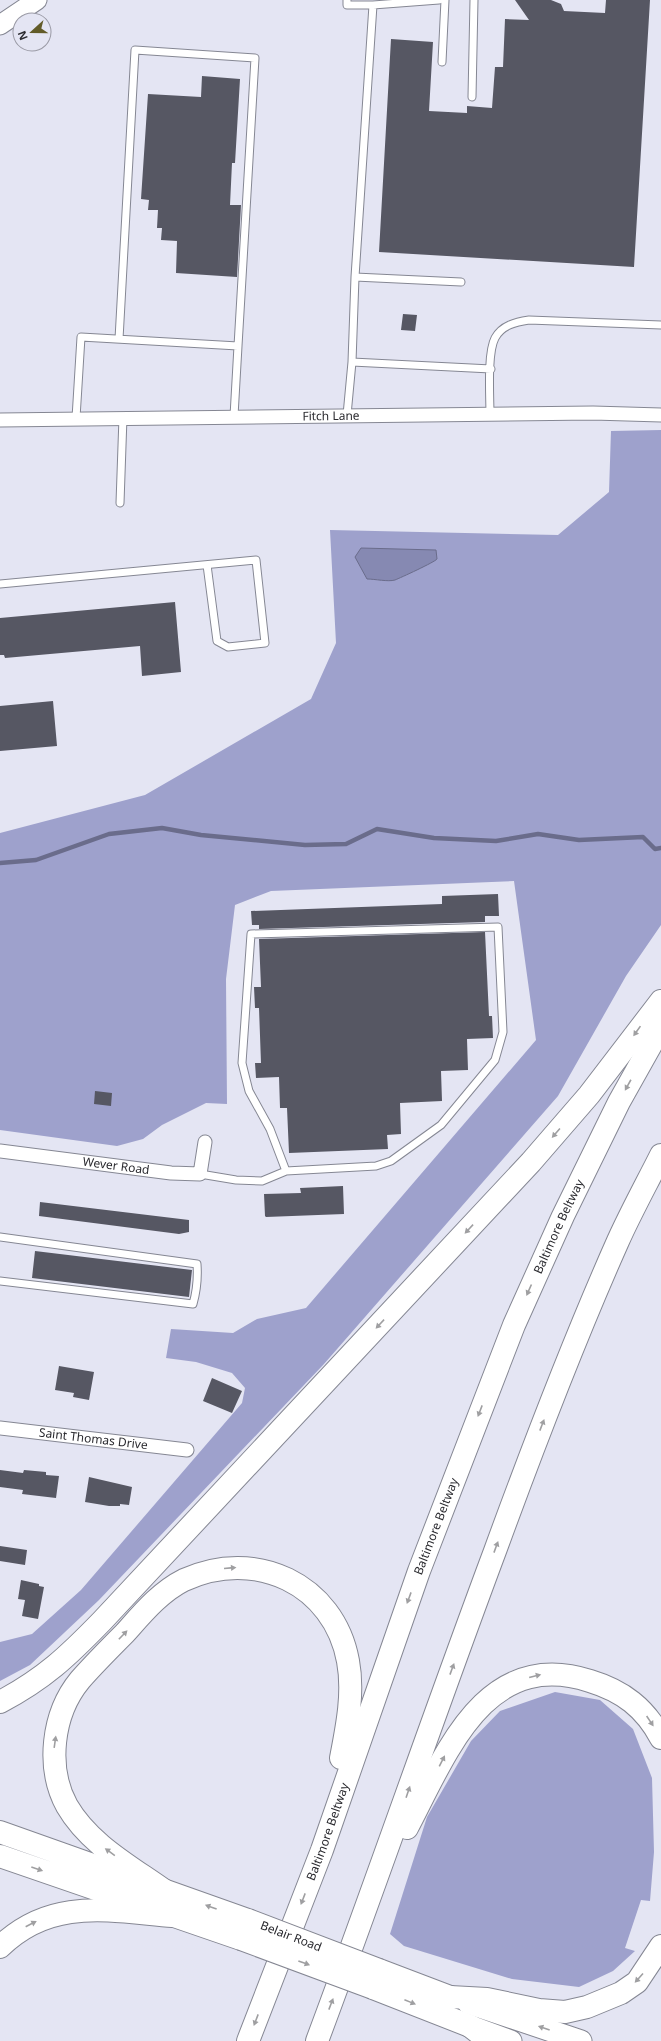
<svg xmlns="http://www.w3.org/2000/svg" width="661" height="2041" font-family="'Noto Sans',sans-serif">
	<rect width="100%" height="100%" fill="#e4e5f3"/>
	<path fill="#9ea1cc" d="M661,430V925L626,976L558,1096L324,1364L99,1600L30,1665L0,1681V1642L32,1634L81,1590L242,1403L245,1388L232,1373L196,1362L166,1358L171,1329L233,1333L257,1319L306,1308L536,1040L514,881L271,891L235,905L226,979L227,1104L206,1103L162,1125L143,1139L117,1146L0,1130V833L145,795L311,699L336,643L330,530L558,535L609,492L611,431Z
		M555,1692L600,1700L633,1729L652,1778L654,1852L650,1901L641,1900L625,1948L635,1951L613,1971L579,1987L512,1979L404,1946L390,1934L427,1817L471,1741L500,1711Z"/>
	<path fill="#8689b2" stroke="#6a6c8b" d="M361,548L436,550L437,559C435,562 400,578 395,580C388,582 375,579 367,579L355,557Z"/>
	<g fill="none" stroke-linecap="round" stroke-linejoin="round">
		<path stroke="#6a6c8b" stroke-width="4.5" d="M0,863L36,860L109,834L162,828L201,835L305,845L346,844L377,829L434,838L496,841L538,834L579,840L643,837L655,849L661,848"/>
	</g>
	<path fill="#565763" d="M515,0H551L561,4L564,11L605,13L606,0H650L634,267L379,252L391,39L433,42L429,111L467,113V106L492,108L495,67H503L505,19L529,20Z
		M202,76L240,79L235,163H232L230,205H241L237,277L176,273L177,241L161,240L162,228H157L158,210H148L149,200L141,199L148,94L201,97Z
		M403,314L417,315L415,331L401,330Z
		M175,602L181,672L142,676L140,646L5,658L4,655H0V618Z
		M53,701L57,746L0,751V706Z
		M498,894L499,916H485V922L259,929V925H252L251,911L442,904V896Z
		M485,932L489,1016H492L493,1038L467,1039L468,1070L441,1071L442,1101L400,1103L401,1134L387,1135L388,1149L289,1153L287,1108H280L279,1077L256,1078L255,1063H261L259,1008H255L254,987H261L259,939Z
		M95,1091L112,1093L111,1106L94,1104Z
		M343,1186L344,1214L266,1217L265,1216L264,1194L301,1193L300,1188Z
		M40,1202L189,1220V1232L179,1234L39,1216Z
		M35,1251L192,1270L189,1297L32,1278Z
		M59,1366L94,1372L89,1400L73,1397L74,1393L55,1390Z
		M212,1378L242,1391L232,1413L203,1401Z
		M0,1470L23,1473L24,1470L46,1472V1475L59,1476L56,1498L22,1494L23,1490L0,1487Z
		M89,1477L132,1487L129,1505L120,1504V1506H109L85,1502Z
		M0,1546L27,1550L25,1565L0,1561Z
		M21,1580L39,1584V1586L44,1587L38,1619L22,1616L25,1600L18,1599Z"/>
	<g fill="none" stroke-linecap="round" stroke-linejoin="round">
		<defs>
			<path id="service" d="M347,0V5H373L439,0
				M442,62L445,0
				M472,97L474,0
				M355,277L461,282
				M119,339L135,50L255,58L238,346
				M352,362L491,369
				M347,415L352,362L355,277L373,5
				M490,415C490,397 487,353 495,338C502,325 516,322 529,320L661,325
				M76,418L81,337L238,346L234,416
				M120,503L123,417
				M0,584L256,560L265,643L228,647L217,641L207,565
				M200,1174L236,1180L262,1181L286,1171L376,1166L391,1161L441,1125L495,1060L503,1032L498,927L251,934L242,1063L249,1091L270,1129L286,1171
				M0,1237L197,1264C198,1278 197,1290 193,1304L0,1281"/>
			<g id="minor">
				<path id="s1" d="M0,420L593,413L661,415"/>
				<path id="s2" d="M0,1151L171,1173L200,1174L205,1142"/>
				<path id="s3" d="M0,1428L187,1450"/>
			</g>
			<path id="secondary" d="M0,25L37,0"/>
			<path id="primary" d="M468,2003L581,2041
				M473,2027L511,2041"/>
			<path id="trunk" d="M0,1832L248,1920
				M0,1856L241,1939
				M379,1970L450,1997
				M373,1988L470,2026"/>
			<g id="motorway">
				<path d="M0,1702C44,1679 68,1656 102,1621L531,1162L589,1095L661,1001"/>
				<path d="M407,1828C446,1754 485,1647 590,1681C623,1691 645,1708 661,1738"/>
				<path d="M165,1891C130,1866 89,1844 67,1806C46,1768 52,1714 80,1680C94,1664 110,1648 125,1633C142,1614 160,1592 184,1580C255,1547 334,1584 348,1661C354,1693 347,1727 341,1758"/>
				<path d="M0,1947C51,1897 109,1911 173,1916"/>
				<path d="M450,1997L487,1999L539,2010L565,2012L587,2007L621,1993L637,1982L661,1946"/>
				<path d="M470,2026L489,2041"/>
				<path id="s4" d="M248,2041L322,1850L419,1571L514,1325L563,1216L619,1102L661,1027"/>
				<path d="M317,2041C378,1878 434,1714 495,1551C533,1447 573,1342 618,1241C631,1212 647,1183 661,1155"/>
			</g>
		</defs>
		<use href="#service" stroke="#858793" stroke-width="9"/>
		<use href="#minor" stroke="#858793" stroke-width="15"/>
		<use href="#secondary" stroke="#858793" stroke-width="21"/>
		<use href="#primary" stroke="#858793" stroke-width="23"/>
		<use href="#trunk" stroke="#858793" stroke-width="24"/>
		<use href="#motorway" stroke="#858793" stroke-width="24"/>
		<use href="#service" stroke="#fff" stroke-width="7"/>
		<use href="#minor" stroke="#fff" stroke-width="13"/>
		<use href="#secondary" stroke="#fff" stroke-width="19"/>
		<use href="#primary" stroke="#fff" stroke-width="21"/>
		<use href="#trunk" stroke="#fff" stroke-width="22"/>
		<use href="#motorway" stroke="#fff" stroke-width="22"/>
		<defs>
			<g id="trunk-bridge">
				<path id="s5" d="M248,1920L379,1970"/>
				<path d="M241,1939L373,1988"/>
			</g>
		</defs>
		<use href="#trunk-bridge" stroke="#858793" stroke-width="24" stroke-linecap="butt"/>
		<use href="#trunk-bridge" stroke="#fff" stroke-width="22"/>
	</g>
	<defs><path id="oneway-solid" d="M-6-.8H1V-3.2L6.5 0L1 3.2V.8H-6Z"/></defs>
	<g fill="#9f9fa1">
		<use href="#oneway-solid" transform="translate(637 1031) rotate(125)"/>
		<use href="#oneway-solid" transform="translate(628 1085) rotate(119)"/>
		<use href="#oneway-solid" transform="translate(556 1133) rotate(131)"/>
		<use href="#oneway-solid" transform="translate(469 1229) rotate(133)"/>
		<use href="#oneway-solid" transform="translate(529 1290) rotate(114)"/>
		<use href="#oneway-solid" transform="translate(380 1324) rotate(133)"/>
		<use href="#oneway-solid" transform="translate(480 1411) rotate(111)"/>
		<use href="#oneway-solid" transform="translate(542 1425) rotate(-69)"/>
		<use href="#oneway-solid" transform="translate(496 1547) rotate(-70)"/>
		<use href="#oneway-solid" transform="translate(230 1568) rotate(-5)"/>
		<use href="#oneway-solid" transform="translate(409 1598) rotate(110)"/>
		<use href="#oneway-solid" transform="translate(123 1635) rotate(-46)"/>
		<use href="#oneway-solid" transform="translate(452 1669) rotate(-70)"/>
		<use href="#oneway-solid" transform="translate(535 1676) rotate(-14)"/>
		<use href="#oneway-solid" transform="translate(650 1721) rotate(56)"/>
		<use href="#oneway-solid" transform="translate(55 1742) rotate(-82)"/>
		<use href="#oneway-solid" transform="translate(442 1761) rotate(-63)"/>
		<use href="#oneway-solid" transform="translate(408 1792) rotate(-71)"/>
		<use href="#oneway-solid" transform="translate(110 1852) rotate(-144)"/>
		<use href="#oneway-solid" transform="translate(37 1869) rotate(19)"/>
		<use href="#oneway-solid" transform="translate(303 1899) rotate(111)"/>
		<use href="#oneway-solid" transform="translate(211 1907) rotate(-160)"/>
		<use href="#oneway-solid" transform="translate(31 1924) rotate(-27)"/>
		<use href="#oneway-solid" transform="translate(304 1963) rotate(20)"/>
		<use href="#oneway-solid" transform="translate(639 1978) rotate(132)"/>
		<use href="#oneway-solid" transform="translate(410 2002) rotate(22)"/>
		<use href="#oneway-solid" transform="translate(331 2004) rotate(-69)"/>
		<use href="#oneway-solid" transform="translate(256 2020) rotate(111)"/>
		<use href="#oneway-solid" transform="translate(544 2028) rotate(-161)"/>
	</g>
	<g text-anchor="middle" stroke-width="4" stroke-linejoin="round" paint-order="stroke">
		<g font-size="12" fill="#2a2a2f" stroke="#e4e5f3">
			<text dy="4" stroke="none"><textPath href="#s1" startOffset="331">Fitch Lane</textPath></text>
			<text dy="4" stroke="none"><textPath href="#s2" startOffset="117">Wever Road</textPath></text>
			<text dy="4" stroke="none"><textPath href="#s4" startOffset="872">Baltimore Beltway</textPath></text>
			<text dy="4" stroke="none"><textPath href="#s3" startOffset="94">Saint Thomas Drive</textPath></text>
			<text dy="4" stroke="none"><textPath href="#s4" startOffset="548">Baltimore Beltway</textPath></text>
			<text dy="4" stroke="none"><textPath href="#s4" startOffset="224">Baltimore Beltway</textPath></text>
			<text dy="4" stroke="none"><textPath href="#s5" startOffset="46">Belair Road</textPath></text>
		</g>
	</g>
	<g transform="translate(32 32) rotate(249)"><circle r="19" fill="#e4e5f3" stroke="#9a9aa5"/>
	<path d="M0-3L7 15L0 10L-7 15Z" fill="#625b28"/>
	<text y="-6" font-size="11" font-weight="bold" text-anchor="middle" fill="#2a2a2f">N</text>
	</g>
</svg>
